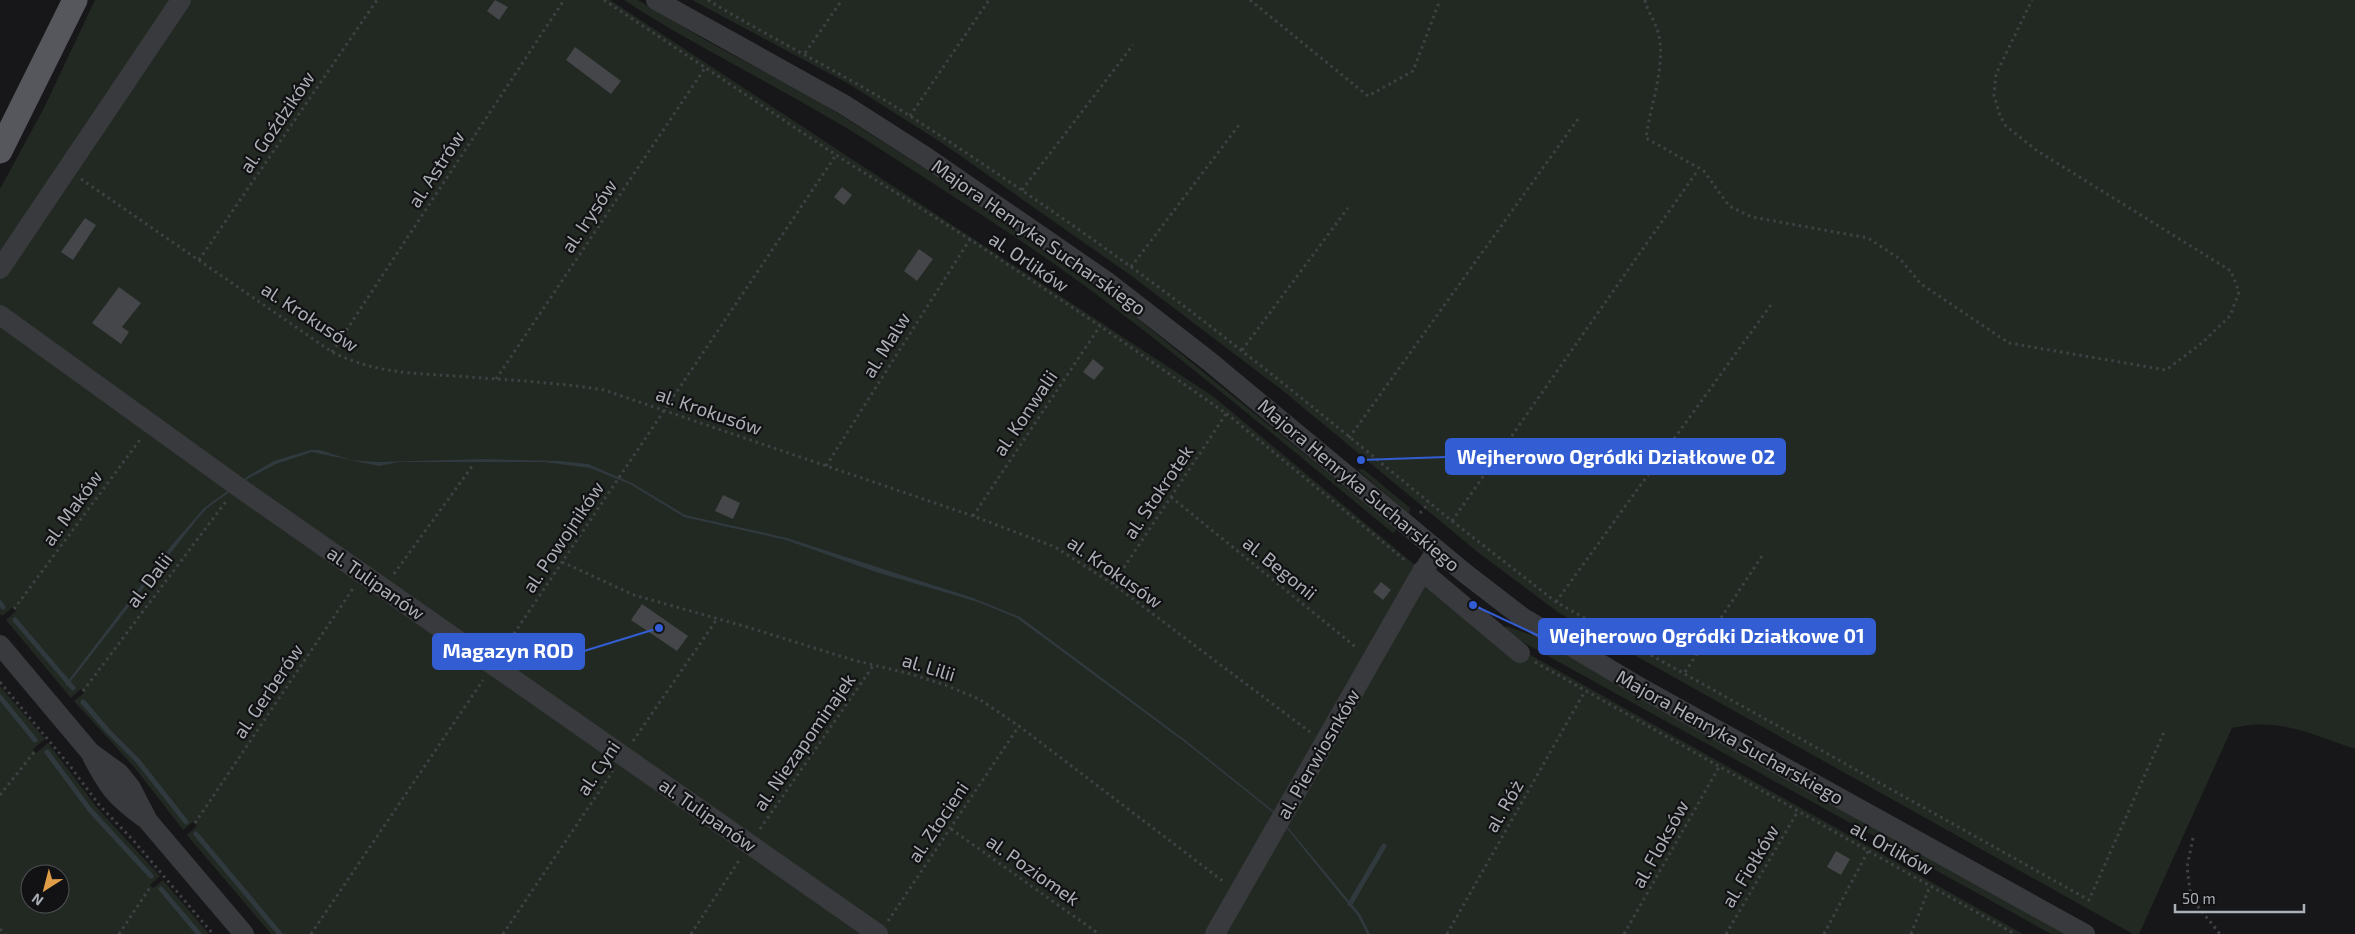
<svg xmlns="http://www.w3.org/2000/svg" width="2355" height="934" font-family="'Exo 2',sans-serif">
	<rect width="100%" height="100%" fill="#171719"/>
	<path fill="#222922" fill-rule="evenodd" d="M95,0H610L1214,397L1415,565L1208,934H271L187,835L197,826L193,822L183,830L135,768L74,701L84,693L81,689L71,698L6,620L16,611L13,607L2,616L0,613V189L44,108Z
		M624,0H638L707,41L820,102L932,173L1122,306L1397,529L1393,533C1296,454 1200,372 1100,297C1029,244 954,197 880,149C797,95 707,54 624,0Z
		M692,0H2355V749C2312,734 2278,717 2232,728L2139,934H2133L1559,613L1480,554L1282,390L1133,277L942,143L849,84Z
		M1363,469L1410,508L1409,514L1358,470Z
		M1426,582L1522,650L2023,934H1226Z
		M1506,626L1537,637L2065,934H2051L1521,641L1505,628Z
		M0,686L45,739L33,749L36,753L48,743L99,810L160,876L150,885L153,888L163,880L209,934H0ZM30,874H60V904H30Z"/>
	<path fill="#30393e" d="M310,450H320L351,460L377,462L484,459L560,461L588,464L632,483L685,515L787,538L973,598L1020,617L1185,740L1276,813L1360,914L1370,934H1367L1358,916L1276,815L1186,743L1017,618L978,602L876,572L786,540L684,517L630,484L590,468L544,462H399L379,466L312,452L276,464L249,478L207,508L198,518L67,686L65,685L171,546L204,508L248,476L274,461Z"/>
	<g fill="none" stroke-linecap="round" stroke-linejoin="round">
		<path stroke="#30393e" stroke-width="5" d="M0,603L3,607
			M15,620L73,688
			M0,697L35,740
			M83,702L108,731L138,761L186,822
			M47,752L90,810L151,876
			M196,834L280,934
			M161,889L199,934
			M1350,904L1384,846"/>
	</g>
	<path fill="#444649" d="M495,0L508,7L499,20L487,11Z
		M575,47L621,81L611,94L566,60Z
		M842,187L852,195L844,205L834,197Z
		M85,218L96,225L73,260L61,252Z
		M919,249L933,259L917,281L904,271Z
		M119,287L141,303L122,327L129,332L121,344L92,323Z
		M1093,359L1104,368L1094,380L1083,372Z
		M723,495L740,503L733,519L715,511Z
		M1381,582L1391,590L1383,600L1373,592Z
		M642,604L688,636L677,651L631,620Z
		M1836,851L1850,859L1841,875L1827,867Z"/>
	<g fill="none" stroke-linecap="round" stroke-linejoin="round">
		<path stroke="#3f4144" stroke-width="3" stroke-dasharray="2.5 4" stroke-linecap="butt" d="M604,0L836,155L971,240L1100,326L1227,414L1407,562
			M708,0C775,41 845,74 910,116C1024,190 1136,267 1242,351C1313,406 1382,464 1452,521L1696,173
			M1250,0L1368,96L1413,71L1440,0
			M1645,0C1647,12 1655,20 1658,32C1667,64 1650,106 1646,138L1704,171L1729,206L1752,217L1868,238L1900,259L1921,284L2009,343L2166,370L2203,342L2230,316L2239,292L2231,271L2036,150L2006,126L2000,116L1994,95L1996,74L2032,0
			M805,53L842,0
			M910,116L989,0
			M81,179L332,352C375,373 409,373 455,376C505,380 555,382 604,390L973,516L1055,547L1113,584L1310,732
			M1022,190L1133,45
			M199,260L377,0
			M1131,267L1239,125
			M1242,350L1348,208
			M332,352L564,0
			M496,379L705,68
			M1349,438L1578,119
			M826,466L970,239
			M1171,497L1357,648
			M1420,513L1429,503
			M973,516L1100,326
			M1452,521L1556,602L2089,900L2164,732
			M562,562L634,595L747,627L853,660L911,674L945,685L979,699L1019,726L1224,882
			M394,574L473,465
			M1113,584L1226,414
			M1556,602L1773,302
			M14,609L142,437
			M503,650L836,155
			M1535,662L2015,934
			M1685,672L1764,553
			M0,682L70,766L100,806L133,840L213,934
			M83,691L227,500
			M633,741L717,619
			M0,795L35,751
			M195,823L354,587
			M760,829L873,666
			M951,829L1099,934
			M2193,838L2187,867L2191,898L2220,934
			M888,921L1019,726
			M0,929L5,934
			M119,934L151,886
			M311,934L483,680
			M503,934L613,771
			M691,934L740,859
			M1447,934L1585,691
			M1624,934L1719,767
			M1726,934L1798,811
			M1824,934L1868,851
			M1911,934L1930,886"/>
		<path stroke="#393a3e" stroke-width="20" d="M656,0L843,104L926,157L1106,281L1209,361L1466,574L1522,617L1641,688L2085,934
			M0,269L181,0
			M0,315L237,486L878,934
			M1422,571L1520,653
			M0,645L90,752L119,773L131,788L148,821L244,934
			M92,756C108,787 115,796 143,817
			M1215,934L1419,577L1437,550"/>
		<path stroke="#55575c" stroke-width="25" d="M0,151L75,0"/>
	</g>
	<g text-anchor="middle" stroke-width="4.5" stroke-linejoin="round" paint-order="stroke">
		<g font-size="19" fill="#abb0b7" stroke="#121214">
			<text transform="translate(277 122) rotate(-56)" y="7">al. Goździków</text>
			<text transform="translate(436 169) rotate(-57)" y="7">al. Astrów</text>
			<text transform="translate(589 216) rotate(-56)" y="7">al. Irysów</text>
			<text transform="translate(1039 237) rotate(35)" y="7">Majora Henryka Sucharskiego</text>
			<text transform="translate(1029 262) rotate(34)" y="7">al. Orlików</text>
			<text transform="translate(310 317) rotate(33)" y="7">al. Krokusów</text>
			<text transform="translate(886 345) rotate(-58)" y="7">al. Malw</text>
			<text transform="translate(709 411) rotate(19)" y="7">al. Krokusów</text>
			<text transform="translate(1025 413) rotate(-56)" y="7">al. Konwalii</text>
			<text transform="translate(1359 485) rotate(40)" y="7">Majora Henryka Sucharskiego</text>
			<text transform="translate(1158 492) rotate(-56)" y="7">al. Stokrotek</text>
			<text transform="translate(72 508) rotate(-54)" y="7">al. Maków</text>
			<text transform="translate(563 537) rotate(-56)" y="7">al. Powojników</text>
			<text transform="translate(1280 568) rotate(39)" y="7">al. Begonii</text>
			<text transform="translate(1115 572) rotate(35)" y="7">al. Krokusów</text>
			<text transform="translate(149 580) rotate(-53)" y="7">al. Dalii</text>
			<text transform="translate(376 583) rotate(35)" y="7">al. Tulipanów</text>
			<text transform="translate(929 667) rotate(17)" y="7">al. Lilii</text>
			<text transform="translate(268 691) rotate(-56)" y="7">al. Gerberów</text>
			<text transform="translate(1730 737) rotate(29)" y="7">Majora Henryka Sucharskiego</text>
			<text transform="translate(804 742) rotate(-55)" y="7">al. Niezapominajek</text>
			<text transform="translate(1318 754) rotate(-60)" y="7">al. Pierwiosnków</text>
			<text transform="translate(598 768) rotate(-56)" y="7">al. Cyni</text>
			<text transform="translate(1504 806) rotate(-60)" y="7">al. Róż</text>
			<text transform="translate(708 815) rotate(35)" y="7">al. Tulipanów</text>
			<text transform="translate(938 822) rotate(-56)" y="7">al. Złocieni</text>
			<text transform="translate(1660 844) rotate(-61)" y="7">al. Floksów</text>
			<text transform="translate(1892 848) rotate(29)" y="7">al. Orlików</text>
			<text transform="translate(1750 866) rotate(-59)" y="7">al. Fiołków</text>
			<text transform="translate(1033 870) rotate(35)" y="7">al. Poziomek</text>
		</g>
	</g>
	<path fill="none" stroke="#325dd3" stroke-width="2" d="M1361 460L1446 457M1473 605L1539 636M659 628L584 651"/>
	<g fill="#325dd3" stroke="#121214" stroke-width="2">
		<circle cx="1361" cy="460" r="5"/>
		<circle cx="1473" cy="605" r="5"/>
		<circle cx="659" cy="628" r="5"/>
	</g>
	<g fill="#325dd3" stroke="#325dd3" stroke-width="2">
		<rect x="1446" y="439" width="339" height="35" rx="5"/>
		<rect x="1539" y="619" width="336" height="35" rx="5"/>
		<rect x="433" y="634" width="151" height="35" rx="5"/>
	</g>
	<g font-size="20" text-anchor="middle" font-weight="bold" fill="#fff">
		<text x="1616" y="464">Wejherowo Ogródki Działkowe 02</text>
		<text x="1707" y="643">Wejherowo Ogródki Działkowe 01</text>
		<text x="508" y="658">Magazyn ROD</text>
	</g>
	<g transform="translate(45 889) rotate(216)"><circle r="24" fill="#121214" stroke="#4f5155"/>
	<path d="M0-4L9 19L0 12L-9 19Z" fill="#e09d48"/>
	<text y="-8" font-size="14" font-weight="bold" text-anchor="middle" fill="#abb0b7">N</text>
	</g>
	<path d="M2175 904v8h129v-8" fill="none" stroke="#abb0b7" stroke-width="2.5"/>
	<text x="2182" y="904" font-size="15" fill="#abb0b7" stroke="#121214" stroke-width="4" paint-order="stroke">50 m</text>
</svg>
